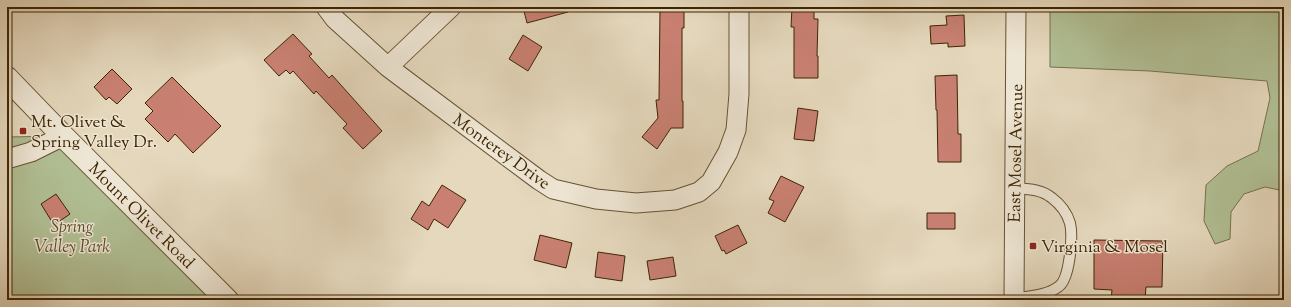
<svg xmlns="http://www.w3.org/2000/svg" width="1291" height="307" font-family="'Sorts Mill Goudy',serif">
	<rect width="100%" height="100%" fill="#e5d8bd"/>
	<filter id="stains"><feTurbulence type="fractalNoise" baseFrequency=".005" numOctaves="4"/><feColorMatrix values="0 0 0 0 .2 0 0 0 0 .09 0 0 0 0 .02 0 0 0 .5 -.17"/></filter>
	<radialGradient id="worn" r=".72"><stop offset=".6" stop-color="#630" stop-opacity="0"/><stop offset="1" stop-color="#630" stop-opacity=".3"/></radialGradient>
	<path fill="#b1bf94" stroke="#77724c" d="M1050,7H1284V191L1265,187L1244,194L1231,212L1230,239L1215,244L1204,221L1206,185L1227,166L1258,151L1270,98L1267,81L1150,71L1050,67Z
		M63,136L227,300H7V137Z"/>
	<path fill="#c98072" stroke="#3d2503" d="M523,7H567L568,12L527,23Z
		M660,7H684V28H682V101H683V128H671L657,149L642,137L658,118L656,100H659Z
		M792,7H814V19H818L817,56H818V78H794V27H791Z
		M964,15L965,46L948,47V43L931,44L930,26L947,25L946,16Z
		M293,34L312,54L309,56L329,78L332,75L382,131L363,149L343,128L347,124L316,91L314,94L293,71L290,74L286,70L279,76L264,60Z
		M523,35L542,47L528,71L509,59Z
		M112,69L132,89L117,104L109,97L106,100L94,87Z
		M957,75L958,134H961V162H938L937,110H936L935,76Z
		M172,77L221,126L193,153L175,134L168,142L145,119L153,111L145,103Z
		M798,108L818,111L814,141L794,139Z
		M781,176L804,187L785,222L768,213L774,201L769,199Z
		M442,185L466,200L448,228L434,219L428,230L411,219L422,201L429,206Z
		M56,194L70,214L54,225L41,204Z
		M927,213H955V229H927Z
		M738,225L747,243L726,254L724,250L722,251L715,236Z
		M540,235L572,243L566,268L534,260Z
		M1094,240L1163,241L1162,287H1146L1145,300H1111L1112,290L1094,289Z
		M598,252L625,256L622,281L595,277Z
		M673,257L676,276L650,280L647,261Z"/>
	<g fill="none" stroke-linecap="round" stroke-linejoin="round">
		<defs>
			<path id="service" d="M1014,299C1028,296 1046,296 1058,287C1070,280 1073,236 1070,223C1067,213 1060,204 1052,198C1041,189 1028,189 1014,188"/>
			<path id="minor" d="M326,7L335,19L388,67L539,180L553,189L596,199L636,203L675,200L699,192L711,182L728,152L736,130L739,94V7
				M388,67L451,7
				M7,159L31,152L63,136
				M1014,300L1016,7"/>
			<path id="tertiary" d="M7,78L63,136L227,300"/>
		</defs>
		<use href="#service" stroke="#675232" stroke-width="12"/>
		<use href="#minor" stroke="#675232" stroke-width="21"/>
		<use href="#tertiary" stroke="#675232" stroke-width="24"/>
		<use href="#service" stroke="#eee6d4" stroke-width="10"/>
		<use href="#minor" stroke="#eee6d4" stroke-width="19"/>
		<use href="#tertiary" stroke="#eee6d4" stroke-width="22"/>
	</g>
	<g fill="#8f2418" stroke="#eee6d4" stroke-width="1.5">
		<rect x="19" y="127" width="8" height="8" rx="2"/>
		<rect x="1029" y="242" width="8" height="8" rx="2"/>
	</g>
	<g text-anchor="middle" stroke-width="3" stroke-linejoin="round" paint-order="stroke">
		<g font-size="17" fill="#3d2503" stroke="#eee6d4" text-anchor="start">
			<text x="31" y="127">Mt. Olivet &amp;<tspan x="31" dy="20">Spring Valley Dr.</tspan></text>
			<text x="1041" y="252">Virginia &amp; Mosel</text>
		</g>
		<g font-size="17" fill="#3d2503" stroke="#eee6d4">
			<text transform="translate(502 151) rotate(36)" y="6">Monterey Drive</text>
			<text transform="translate(1015 153) rotate(-89)" y="6">East Mosel Avenue</text>
			<text transform="translate(142 215) rotate(45)" y="6">Mount Olivet Road</text>
		</g>
		<g font-size="17" font-style="italic" fill="#5a4c27" stroke="#eee6d4">
			<text x="72" y="232">Spring<tspan x="72" dy="20">Valley Park</tspan></text>
		</g>
	</g>
	<rect width="1291" height="307" fill="none" stroke="#e5d8bd" stroke-width="24"/>
	<rect x="8" y="8" width="1275" height="291" fill="none" stroke="#3d2503" stroke-width="2"/>
	<rect x="12" y="12" width="1267" height="283" fill="none" stroke="#3d2503"/>
	<rect width="100%" height="100%" filter="url(#stains)"/>
	<rect width="100%" height="100%" fill="url(#worn)"/>
</svg>
